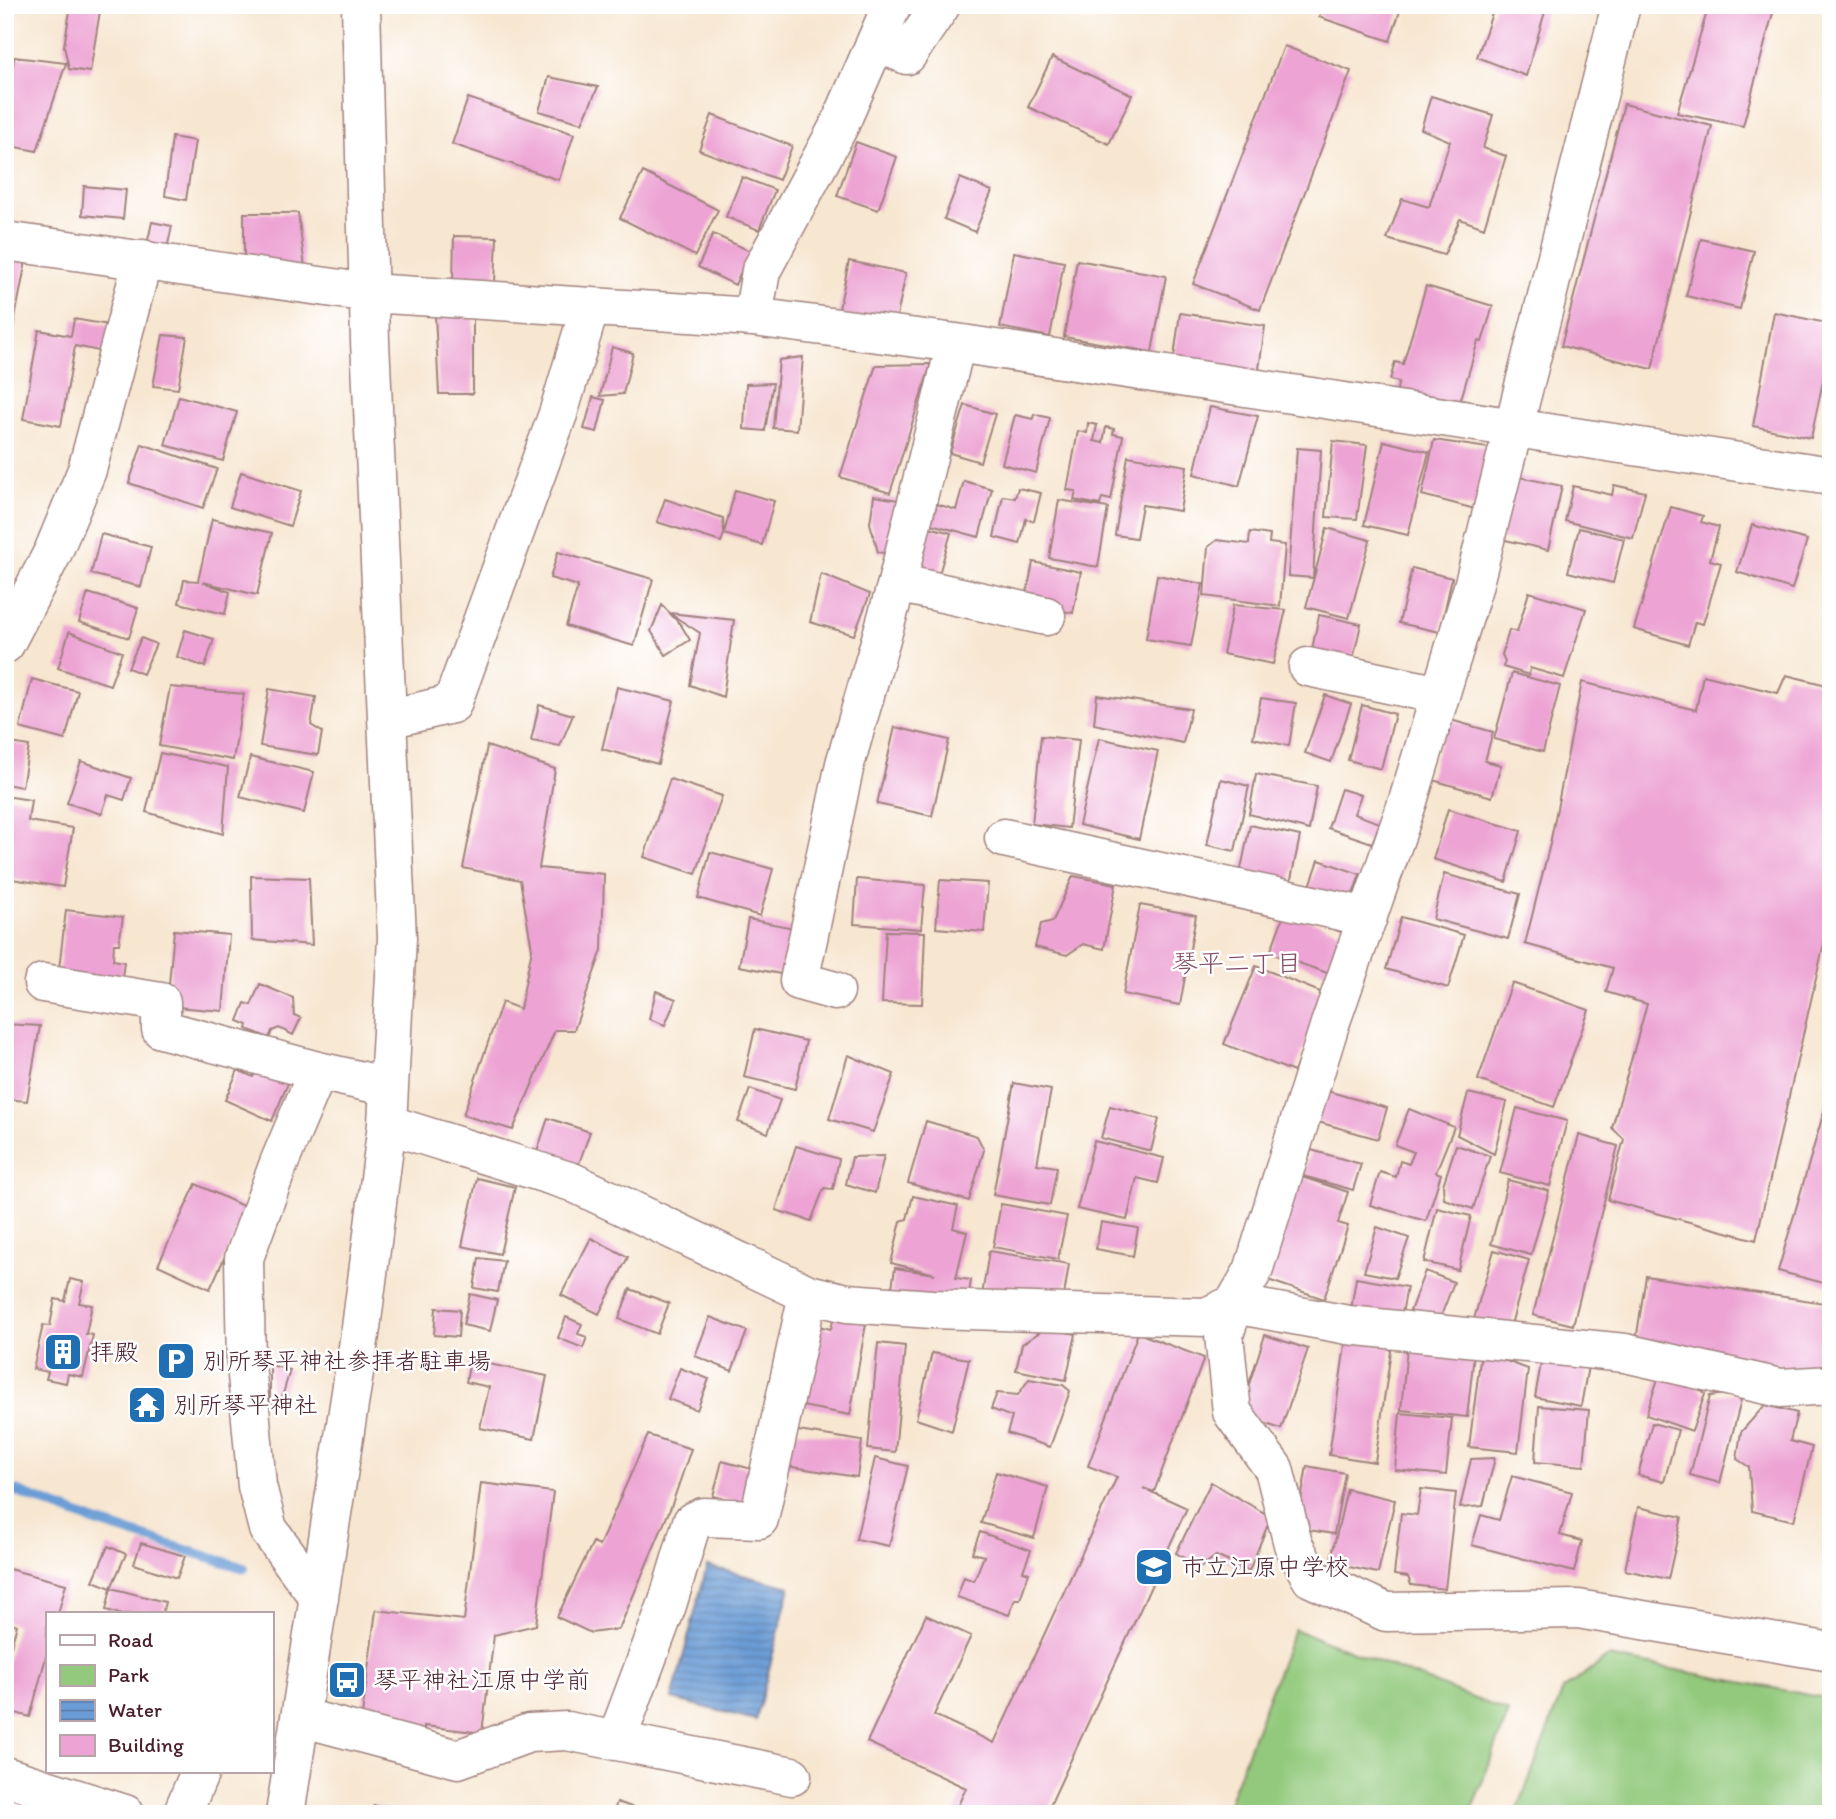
<svg xmlns="http://www.w3.org/2000/svg" width="1836" height="1819" font-family="Itim,'Klee One',sans-serif">
	<defs>
		<pattern id="water-rules" width="6" height="5" patternUnits="userSpaceOnUse" patternTransform="scale(1.75)"><rect width="6" height="5" fill="#6b9cd5"/><path d="M0 2.5h6" fill="none" stroke="#5a7fad"/></pattern>
	</defs>
	<rect width="100%" height="100%" fill="#fff"/>
	<filter id="ink" filterUnits="userSpaceOnUse"><feTurbulence type="fractalNoise" baseFrequency=".0143" numOctaves="2"/><feDisplacementMap in="SourceGraphic" scale="14" xChannelSelector="R" yChannelSelector="G"/><feConvolveMatrix kernelMatrix="1 2 1 2 8 2 1 2 1" color-interpolation-filters="sRGB"/></filter>
	<filter id="wash" filterUnits="userSpaceOnUse"><feTurbulence type="fractalNoise" baseFrequency=".00686" numOctaves="4" result="noise"/><feDisplacementMap in="SourceGraphic" scale="28" xChannelSelector="R" yChannelSelector="G"/><feGaussianBlur stdDeviation="1.57" result="paint"/><feColorMatrix in="noise" values="0 0 0 0 0 0 0 0 0 0 0 0 0 0 0 0 0 1.4 0 .05"/><feComposite in="paint" operator="in"/></filter>
	<g filter="url(#wash)">
		<rect width="100%" height="100%" fill="#f7e6d0"/>
		<path fill="#92c97c" stroke="#6e7454" stroke-width="2" d="M1294,1629L1509,1712L1470,1814H1224Z
			M1608,1657L1831,1699V1814H1516L1563,1690Z"/>
		<path fill="url(#water-rules)" stroke="#5a5e80" stroke-width="2" d="M707,1566L790,1587L756,1720L672,1699Z"/>
		<g fill="none" stroke-linecap="round" stroke-linejoin="round">
			<path stroke="#6b9cd5" stroke-width="10" d="M5,1487L96,1522L244,1568"/>
		</g>
		<g id="blocks">
			<path fill="#eda4d4" d="M71,5H101L90,72L69,69L64,46Z
				M1323,5H1402L1390,41L1319,17Z
				M1495,5H1547L1526,76L1477,57Z
				M1709,5H1775L1743,126L1677,113Z
				M1284,46L1351,71L1260,310L1193,284Z
				M14,57L66,63L37,151L5,145Z
				M1052,57L1132,95L1109,144L1028,107Z
				M549,77L598,87L582,123L539,111Z
				M1431,96L1493,115L1483,148L1506,156L1484,228L1460,219L1444,255L1387,239L1402,199L1429,207L1450,141L1421,129Z
				M468,98L574,134L559,180L452,144Z
				M1624,104L1712,126L1652,369L1561,346Z
				M712,115L792,146L779,180L699,150Z
				M172,137L195,141L186,200L165,196Z
				M856,142L897,157L878,210L837,196Z
				M643,172L718,210L695,256L620,218Z
				M742,177L775,190L759,230L726,217Z
				M960,178L992,191L975,232L944,219Z
				M84,186L126,190L123,219L82,215Z
				M244,213H298L306,275L244,265Z
				M152,222L172,226L165,258L145,254Z
				M713,234L750,251L735,285L698,267Z
				M454,236L497,237L495,282L453,281Z
				M1701,239L1754,251L1740,309L1686,296Z
				M1014,252L1064,262L1050,337L1000,327Z
				M5,257L26,261L7,359H5Z
				M1077,260L1166,276L1152,352L1064,337Z
				M849,261L906,273L895,326L838,314Z
				M1426,286L1493,306L1482,342L1478,341L1451,433L1389,415L1399,382L1390,380L1395,362L1403,364Z
				M1774,312L1831,324V343L1811,438L1753,426Z
				M1180,313L1265,326L1258,376L1173,364Z
				M473,314V394H439L435,315Z
				M74,319L109,325L104,352L75,346L61,426L23,419L39,330L71,336Z
				M163,335L187,337L178,389L153,386Z
				M612,347L633,353L623,394L600,396Z
				M803,357L797,430L773,428L779,360Z
				M931,364L890,493L840,477L876,365Z
				M773,383L765,431L744,429L746,384Z
				M179,396L237,412L223,461L165,445Z
				M593,397L605,400L597,432L584,429Z
				M965,405L995,414L980,462L950,453Z
				M1210,407L1258,416L1239,486L1194,474Z
				M1034,414L1050,418L1036,473L1002,464L1015,415L1033,419Z
				M1088,423L1097,425L1094,441L1103,443L1106,427L1114,429L1113,434L1123,436L1111,500L1102,498L1100,505L1074,500L1076,491L1067,490L1078,431L1087,433Z
				M1434,440L1495,449L1479,510L1422,495Z
				M1333,441L1367,445L1357,519L1326,517Z
				M1384,441L1429,452L1408,535L1364,525Z
				M142,444L217,469L203,508L129,483Z
				M1297,448L1321,450L1313,578L1288,576Z
				M1128,456L1187,466L1180,511L1142,505L1136,538L1115,535Z
				M241,472L301,491L290,526L230,507Z
				M1515,476L1562,486L1548,550L1501,539Z
				M964,481L992,489L979,537L931,524L937,504L956,510Z
				M1614,485L1645,492L1633,538L1565,521L1573,486L1612,495Z
				M1018,488L1041,493L1034,521L1026,519L1020,544L994,537L1003,496L1015,498Z
				M735,490L774,501L762,545L724,534L721,542L657,522L665,499L723,518L724,534Z
				M874,496L899,500L891,554L878,552L870,523Z
				M1059,500L1108,508L1098,567L1049,558Z
				M1671,507L1703,516L1701,522L1719,527L1710,560L1721,563L1703,624L1695,622L1688,645L1634,629Z
				M212,519L272,533L257,595L203,582L230,592L225,614L179,603L184,580L198,581Z
				M922,525L951,533L939,574L910,567Z
				M1752,525L1807,540L1792,589L1737,572Z
				M1327,528L1370,540L1349,618L1306,607Z
				M1579,528L1624,539L1613,583L1568,572Z
				M1250,532L1270,535L1269,543L1285,545L1280,606L1204,596L1208,547L1217,540L1249,544Z
				M101,534L151,547L141,587L91,574Z
				M558,552L653,579L634,646L566,626L578,586L550,578Z
				M1033,562L1081,572L1073,613L1025,603Z
				M1412,568L1452,578L1440,632L1399,623Z
				M821,574L870,594L854,635L810,622Z
				M1157,575L1203,584L1191,646L1146,639Z
				M1529,592L1586,609L1564,678L1530,668L1529,675L1503,667L1505,661L1502,655L1509,630L1517,632Z
				M88,593L138,608L129,638L79,622Z
				M662,605L681,625L690,640L666,655L651,631Z
				M1233,605L1286,610L1273,664L1223,654Z
				M669,613L734,620L723,697L690,685L700,633Z
				M1319,615L1361,624L1351,668L1310,659Z
				M185,630L214,639L205,667L177,657Z
				M69,632L122,652L110,685L58,668Z
				M141,638L156,644L143,674L128,668Z
				M1512,673L1560,686L1543,752L1494,739Z
				M1703,675L1778,693L1786,675L1831,686V913L1756,1240L1608,1200L1624,1139L1612,1128L1647,1004L1606,992L1613,968L1525,944L1550,844L1582,682L1696,710Z
				M32,679L78,691L65,740L20,728Z
				M170,687L244,694L233,760L159,746Z
				M617,687L674,701L658,764L602,749Z
				M269,689L316,697L311,725L322,732L318,755L260,746Z
				M1097,695L1191,709L1183,743L1094,724Z
				M1325,695L1351,704L1331,762L1305,753Z
				M1261,698L1296,703L1289,746L1253,738Z
				M539,705L573,715L560,746L531,741Z
				M1362,705L1395,714L1381,769L1348,760Z
				M1447,719L1493,732L1485,761L1501,765L1492,797L1429,779Z
				M895,727L949,740L932,816L877,804Z
				M1041,736L1079,740L1069,828L1032,824Z
				M1099,738L1158,751L1139,839L1079,825Z
				M5,742L29,746L22,787L5,784Z
				M487,746L555,769L539,868L604,874L602,950L574,1030H555L513,1130L463,1115L502,1002L520,1009L532,949L520,880L463,868Z
				M160,753L228,767L223,834L146,812Z
				M250,757L314,772L304,813L240,797Z
				M81,761L131,778L124,800L108,795L102,814L67,803Z
				M1256,774L1317,786L1309,830L1249,814Z
				M670,779L722,796L696,874L644,857Z
				M1221,779L1249,786L1235,851L1207,845Z
				M1341,789L1361,795L1354,814L1380,823L1372,843L1328,828Z
				M5,796L31,800L28,821L73,828L63,887L5,878Z
				M1448,809L1521,831L1506,882L1433,859Z
				M1250,825L1300,836L1290,884L1240,874Z
				M710,852L773,869L760,916L698,898Z
				M1319,860L1360,874L1348,909L1307,895Z
				M1444,874L1520,894L1508,939L1433,919Z
				M251,876L309,878L312,945L252,940Z
				M1073,876L1116,884L1104,949L1083,944L1067,955L1035,947L1041,924L1053,921Z
				M857,879L925,885L921,929L854,924Z
				M940,880L988,883L984,932L936,928Z
				M1140,905L1196,915L1180,1005L1123,994Z
				M66,910L123,917L119,944H114L113,960L124,962L121,985L58,977Z
				M1285,912L1344,933L1330,974L1270,953Z
				M1401,917L1464,935L1448,988L1386,969Z
				M748,919L794,928L786,975L739,966Z
				M174,930L229,935L223,1011L176,1007L168,995Z
				M886,931L925,932L922,1004L882,1003Z
				M1256,966L1325,994L1294,1072L1224,1044Z
				M1512,983L1589,1010L1554,1107L1478,1080Z
				M260,984L293,998L294,1015L301,1018L293,1035L279,1028L272,1031L269,1038L247,1029L248,1025L238,1021L245,1003L251,1005Z
				M656,991L676,999L665,1025L649,1019Z
				M5,1024L40,1026L27,1101L5,1099Z
				M755,1029L806,1041L795,1089L744,1077Z
				M848,1055L894,1074L873,1132L829,1119Z
				M261,1060L292,1074L272,1121L225,1100L238,1070L253,1077Z
				M1014,1083L1051,1090L1037,1164L1057,1167L1050,1205L993,1195Z
				M750,1089L780,1100L768,1133L738,1122Z
				M1320,1089L1387,1108L1378,1139L1311,1120Z
				M1830,1090H1831V1285L1778,1271Z
				M1468,1093L1507,1102L1494,1154L1457,1135Z
				M1110,1106L1159,1119L1151,1151L1101,1138Z
				M1517,1108L1567,1121L1550,1186L1500,1173Z
				M1409,1109L1454,1127L1436,1172L1441,1174L1426,1221L1370,1205L1380,1172L1396,1177L1400,1161L1409,1164L1414,1152L1395,1145Z
				M548,1118L590,1132L576,1172L535,1158Z
				M926,1121L977,1136L984,1150L969,1201L908,1183Z
				M1579,1135L1618,1146L1573,1325L1533,1315Z
				M1094,1141L1164,1158L1158,1183L1137,1178L1127,1220L1077,1209Z
				M1456,1145L1490,1156L1473,1209L1444,1199L1443,1185Z
				M796,1146L839,1159L833,1189L824,1188L811,1221L776,1210Z
				M1311,1150L1361,1164L1353,1190L1303,1176Z
				M884,1156L875,1193L846,1184L852,1157Z
				M1299,1176L1348,1192L1338,1223L1348,1226L1324,1299L1265,1279Z
				M477,1178L515,1187L500,1254L462,1246Z
				M1508,1180L1549,1191L1531,1255L1491,1244Z
				M196,1184L247,1208L210,1289L158,1265Z
				M913,1196L958,1206L953,1228L967,1232L956,1278L971,1280L967,1306L891,1294L895,1268L935,1274L891,1263L901,1221L907,1219Z
				M1001,1204L1067,1216L1058,1259L993,1247Z
				M1437,1208L1471,1216L1458,1270L1424,1262Z
				M1101,1222L1138,1228L1133,1256L1096,1249Z
				M1377,1227L1409,1238L1395,1278L1364,1272Z
				M591,1238L628,1257L599,1314L561,1295Z
				M1494,1250L1529,1260L1509,1332L1473,1322Z
				M989,1251L1069,1264L1062,1308L981,1302Z
				M479,1258L504,1261L498,1292L474,1288Z
				M1425,1271L1454,1282L1438,1324L1407,1319Z
				M1646,1276L1831,1304V1377L1635,1347Z
				M1356,1278L1407,1287L1401,1319L1351,1310Z
				M70,1279L84,1282L79,1303L92,1305L86,1334L93,1335L83,1377L68,1374L66,1383L46,1379L48,1372L33,1369L43,1325L50,1326L55,1299L65,1301Z
				M630,1289L669,1303L657,1334L619,1319Z
				M470,1294L497,1300L490,1331L463,1325Z
				M436,1308L460,1310L458,1337L434,1335Z
				M836,1309L858,1313L866,1324L850,1415L802,1406L818,1326L831,1329Z
				M566,1317L582,1324L578,1334L587,1337L583,1348L558,1338Z
				M710,1317L747,1331L732,1371L695,1356Z
				M1046,1328L1076,1334L1066,1380L1016,1370L1022,1344Z
				M1138,1333L1204,1358L1154,1492L1143,1488L1187,1508L1046,1814H954L966,1788L867,1742L926,1615L971,1636L934,1715L994,1743L1117,1477L1088,1466Z
				M1265,1335L1308,1349L1281,1429L1239,1415Z
				M1346,1338L1392,1344L1375,1462L1329,1455Z
				M878,1343L905,1346L895,1452L868,1449Z
				M1407,1347L1474,1354L1467,1417L1401,1410Z
				M1481,1352L1528,1369L1518,1452L1469,1447Z
				M932,1353L969,1359L952,1431L916,1419Z
				M1542,1358L1588,1366L1581,1406L1535,1397Z
				M470,1360L547,1376L534,1439L480,1428L489,1387L466,1382Z
				M270,1365L290,1370L280,1404H270Z
				M680,1368L709,1379L697,1410L668,1399Z
				M1660,1373L1694,1384L1705,1394L1692,1431L1646,1415Z
				M1029,1379L1063,1385L1070,1391L1050,1447L1007,1433L1012,1417L991,1409L997,1393L1018,1395Z
				M1743,1392L1720,1483L1690,1475L1710,1396Z
				M1765,1405L1797,1413L1790,1441L1812,1447L1794,1521L1752,1511L1749,1467L1737,1459L1741,1432Z
				M1539,1406L1589,1410L1584,1466L1535,1462Z
				M1400,1413L1452,1418L1446,1475L1395,1470Z
				M1652,1423L1678,1430L1664,1482L1638,1475Z
				M792,1430L862,1441L857,1477L786,1466Z
				M648,1435L691,1449L671,1507L619,1629L591,1633L557,1617L593,1542L599,1546Z
				M875,1458L908,1466L889,1546L856,1539Z
				M1495,1458L1483,1506L1460,1508L1471,1459Z
				M722,1461L763,1472L754,1507L713,1496Z
				M1307,1466L1345,1473L1334,1534L1296,1528Z
				M996,1472L1048,1487L1034,1538L981,1523Z
				M1512,1476L1572,1492L1560,1535L1582,1541L1574,1572L1472,1545L1481,1515L1499,1520Z
				M1211,1482L1271,1517L1249,1571L1216,1556L1201,1567L1176,1553Z
				M481,1483L553,1492L536,1625L494,1635L482,1733L424,1726V1737L360,1730L376,1610L464,1620Z
				M1347,1489L1395,1500L1378,1573L1330,1563Z
				M1421,1489L1456,1493L1445,1589L1411,1585L1408,1577L1394,1575L1401,1513L1417,1515Z
				M1638,1507L1682,1517L1668,1579L1625,1570Z
				M980,1532L1031,1550L1023,1571L1029,1573L1020,1599H1015L1009,1615L957,1597L964,1577L974,1581L984,1556L972,1553Z
				M141,1543L185,1556L177,1578L134,1564Z
				M108,1546L126,1554L111,1588L93,1581Z
				M5,1568L66,1584L58,1614H47V1653L30,1717L5,1710V1667L17,1625L5,1621Z
				M1830,1569H1831V1594L1824,1593Z
				M111,1588L165,1602L162,1614H121L106,1610Z
				M617,1802L649,1813L648,1814H613Z
				M374,1805L395,1814H371Z"/>
		</g>
	</g>
	<g filter="url(#ink)">
		<use href="#blocks" fill-opacity="0" stroke="#a0827e" stroke-width="2"/>
		<g fill="none" stroke-linecap="round" stroke-linejoin="round">
			<defs>
				<path id="minor" d="M1621,5L1473,587L1408,801L1330,1024L1253,1271L1234,1304L1224,1335L1232,1412L1274,1469L1293,1544L1311,1578L1386,1612L1578,1609L1831,1652
					M876,42L907,55L941,5
					M5,241L369,293L753,317L956,343L1831,476
					M753,317L761,271L840,124L892,5
					M897,583L1046,616
					M5,644L53,552L87,470L143,259
					M1308,667L1440,695
					M388,719L452,704L558,414L590,307
					M1004,838L1368,917
					M43,983L161,1002V1029L318,1071L389,1087
					M835,991L799,981L845,764L897,583L956,343
					M318,1071L279,1163L244,1258L246,1364L257,1486L268,1529L319,1598
					M387,1124L572,1182L808,1294L847,1303L932,1309L1206,1317L1234,1304L1348,1325L1625,1353L1780,1388L1831,1385
					M300,1717L458,1759L529,1733L567,1731L792,1776
					M616,1741L667,1605L692,1522L703,1517L759,1519L808,1294
					M5,1776L125,1814
					M182,1814L200,1772
					M285,1814L361,1328L387,1124L397,938L370,341L361,5"/>
			</defs>
			<use href="#minor" stroke="#a0827e" stroke-width="41"/>
			<use href="#minor" stroke="#fff" stroke-width="38"/>
		</g>
	</g>
	<defs>
		<symbol id="building-square" viewBox="-11 -11 22 22"><rect x="-9" y="-9" width="18" height="18" rx="4" fill="#1f6fb2" stroke="#fff"/><path d="M-4-6H4V6H1V3H-1V6H-4ZM-2.5-4.3h1.7v1.8h-1.7ZM.8-4.3h1.7v1.8H.8ZM-2.5-1h1.7V.8h-1.7ZM.8-1h1.7V.8H.8Z" fill="#fff"/></symbol>
		<symbol id="parking-square" viewBox="-11 -11 22 22"><rect x="-9" y="-9" width="18" height="18" rx="4" fill="#1f6fb2" stroke="#fff"/><path d="M-3.5-5.5H1a3.5 3.5 0 0 1 0 7H-1V5.5H-3.5ZM-1-3.4V-.6H.8a1.4 1.4 0 0 0 0-2.8Z" fill="#fff"/></symbol>
		<symbol id="temple-square" viewBox="-11 -11 22 22"><rect x="-9" y="-9" width="18" height="18" rx="4" fill="#1f6fb2" stroke="#fff"/><path d="M0-6L5-2H3V0L6.5 2.5H4V6H1.5V3h-3V6H-4V2.5H-6.5L-3 0V-2H-5Z" fill="#fff"/></symbol>
		<symbol id="school-square" viewBox="-11 -11 22 22"><rect x="-9" y="-9" width="18" height="18" rx="4" fill="#1f6fb2" stroke="#fff"/><path d="M0-5L7-2L0 1L-7-2ZM-4 1L0 2.5L4 1V4Q0 6-4 4Z" fill="#fff"/></symbol>
		<symbol id="bus-square" viewBox="-11 -11 22 22"><rect x="-9" y="-9" width="18" height="18" rx="4" fill="#1f6fb2" stroke="#fff"/><path d="M-5-6H5V4H4V6H2V4H-2V6H-4V4H-5ZM-3.5-4V0h7V-4ZM-3.5 1.2v1.5H-2V1.2ZM2 1.2v1.5H3.5V1.2Z" fill="#fff"/></symbol>
	</defs>
	<g fill-rule="evenodd">
		<use href="#building-square" x="41" y="1330" width="44" height="44"/>
		<use href="#parking-square" x="154" y="1339" width="44" height="44"/>
		<use href="#temple-square" x="125" y="1383" width="44" height="44"/>
		<use href="#school-square" x="1132" y="1545" width="44" height="44"/>
		<use href="#bus-square" x="325" y="1658" width="44" height="44"/>
	</g>
	<g text-anchor="middle" stroke-width="5" stroke-linejoin="round" paint-order="stroke">
		<g font-size="24" fill="#4a1f2b" stroke="#fff" text-anchor="start">
			<text x="90" y="1360">拝殿</text>
			<text x="203" y="1369">別所琴平神社参拝者駐車場</text>
			<text x="174" y="1413">別所琴平神社</text>
			<text x="1181" y="1575">市立江原中学校</text>
			<text x="374" y="1688">琴平神社江原中学前</text>
		</g>
		<g font-size="26" fill="#834e66" stroke="#fff">
			<text x="1237" y="972">琴平二丁目</text>
		</g>
	</g>
	<rect width="1836" height="1819" fill="none" stroke="#fff" stroke-width="28"/>
	<rect x="46" y="1612" width="228" height="161" fill="#ffffff" stroke="#b7a5aa" stroke-width="2"/>
	<rect x="60" y="1635" width="35" height="10" fill="#ffffff" stroke="#b7a5aa" stroke-width="2"/>
	<text x="108" y="1647" font-size="21" fill="#4a1f2b">Road</text>
	<rect x="60" y="1665" width="35" height="21" fill="#92c97c" stroke="#b7a5aa" stroke-width="2"/>
	<text x="108" y="1682" font-size="21" fill="#4a1f2b">Park</text>
	<rect x="60" y="1700" width="35" height="21" fill="url(#water-rules)" stroke="#b7a5aa" stroke-width="2"/>
	<text x="108" y="1717" font-size="21" fill="#4a1f2b">Water</text>
	<rect x="60" y="1735" width="35" height="21" fill="#eda4d4" stroke="#b7a5aa" stroke-width="2"/>
	<text x="108" y="1752" font-size="21" fill="#4a1f2b">Building</text>
</svg>
